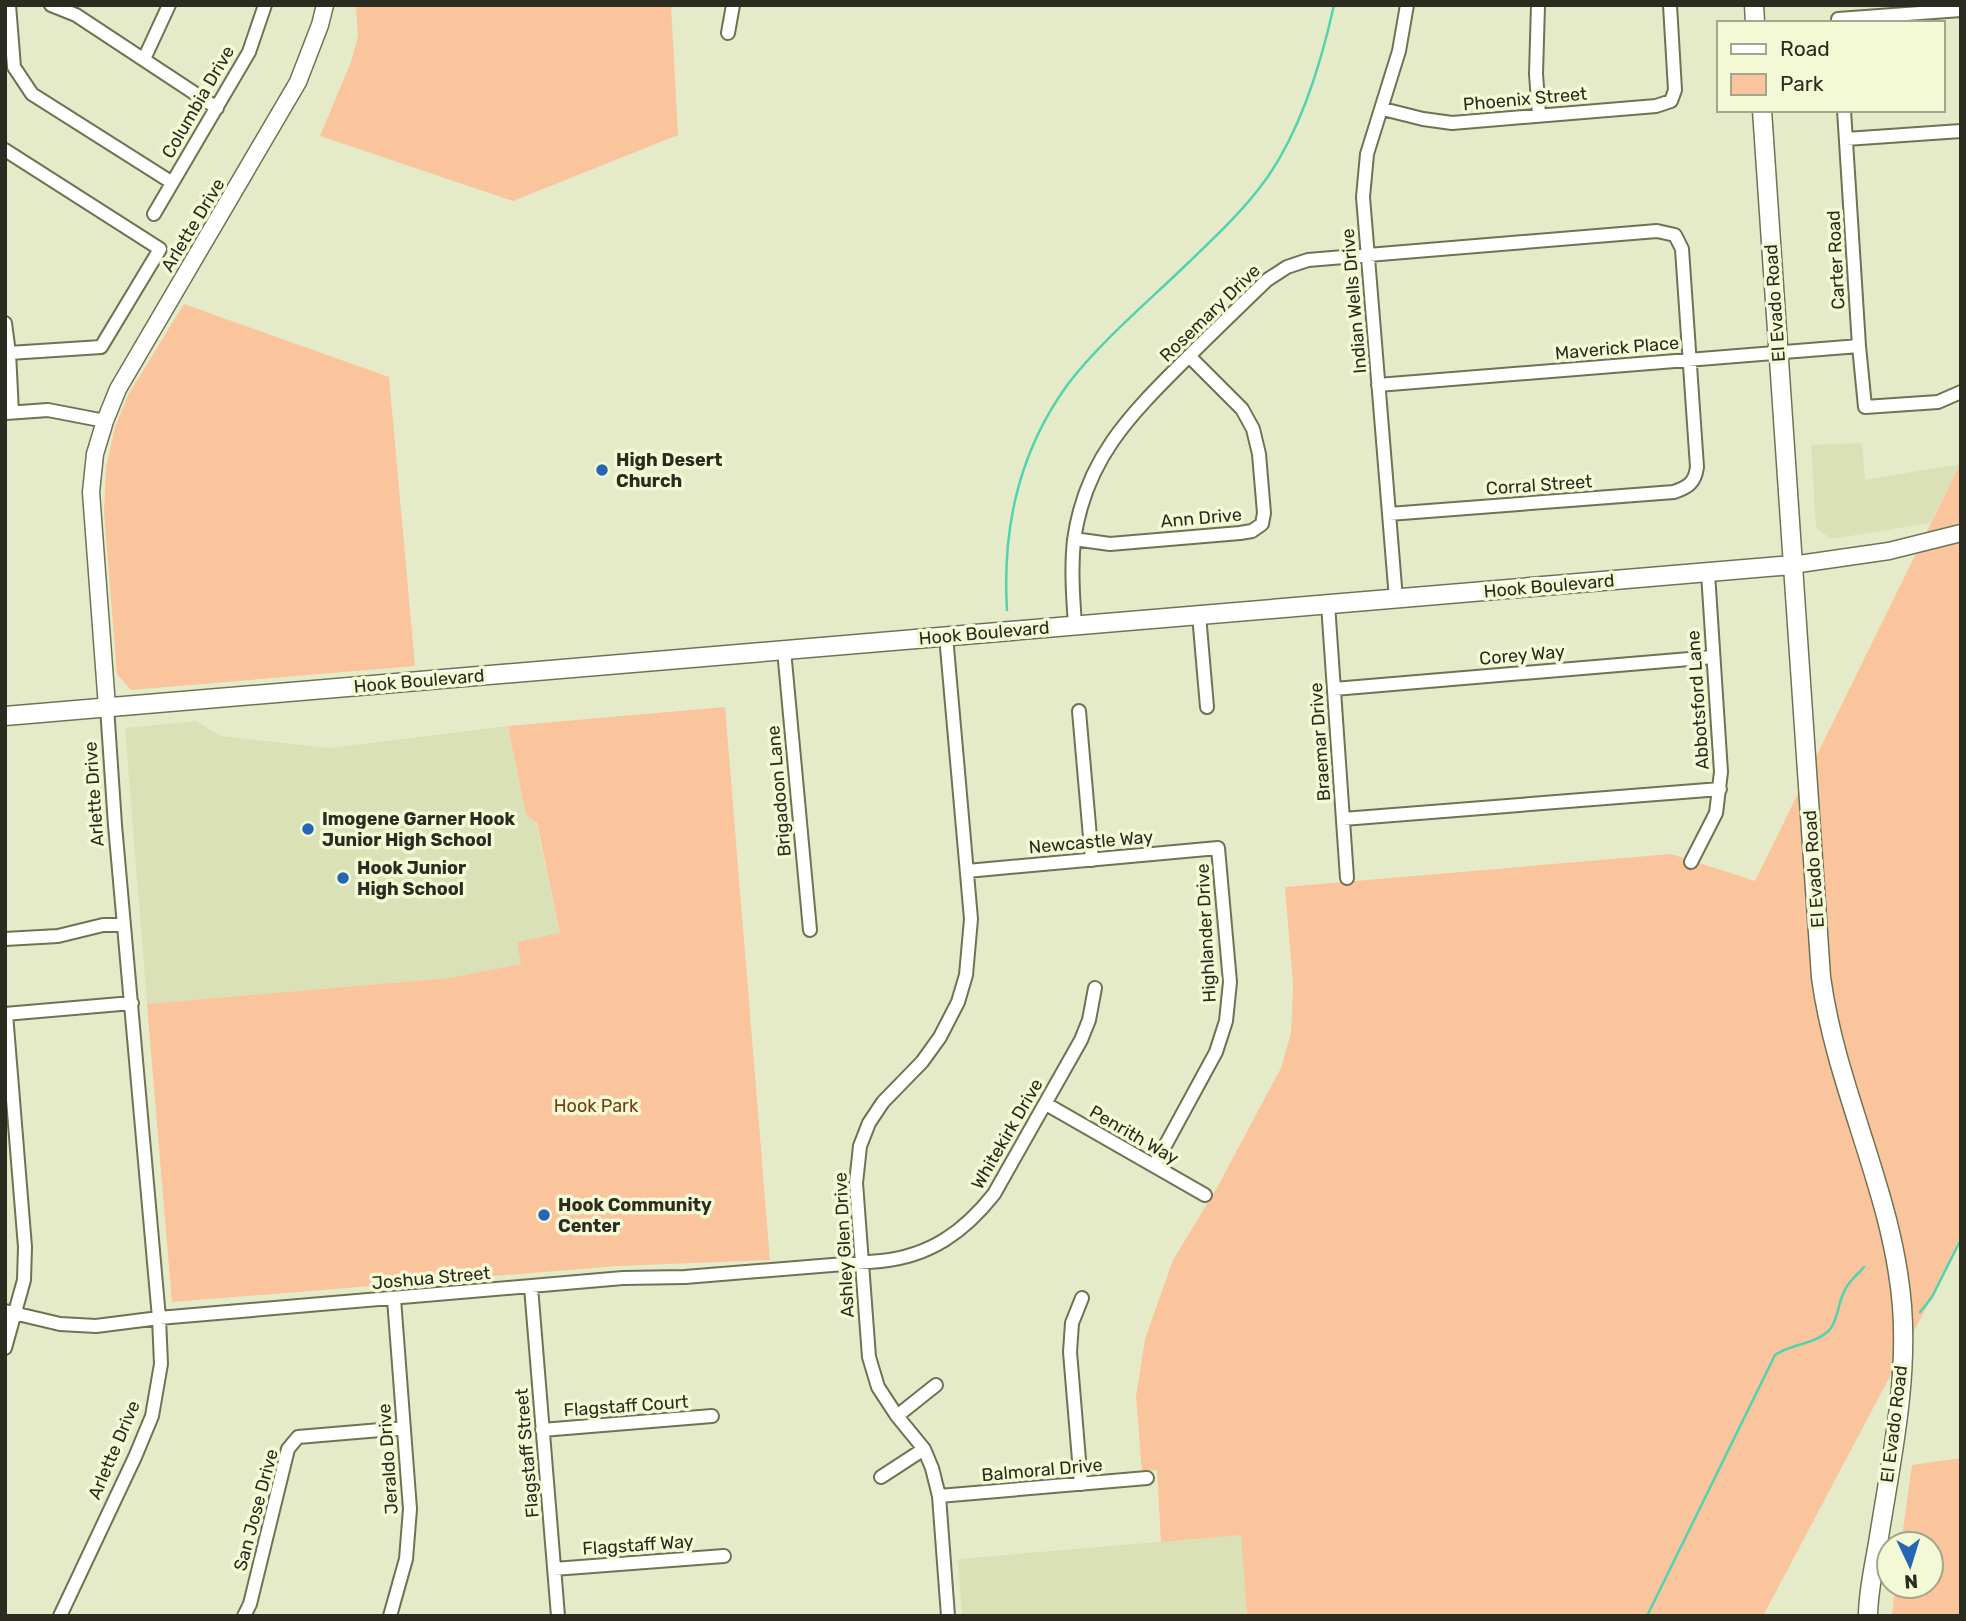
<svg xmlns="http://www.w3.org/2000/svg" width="1966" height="1621" font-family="Rubik,sans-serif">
	<rect width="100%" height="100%" fill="#e5ebc8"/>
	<path fill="#dae1b7" d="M1862,443L1865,480L1960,464L1930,523L1831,539L1816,528L1811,445Z
		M196,721L221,736L329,748L508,726L526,815L536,823L560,933L521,964L449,978L147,1004L125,728Z
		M1241,1535L1247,1616H962L958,1559Z"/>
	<path fill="#fac49c" d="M356,5H671L678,135L513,201L320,136L351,62L358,36Z
		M184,304L389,377L415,666L131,690L117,674L104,512L106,467L115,427L128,395Z
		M1961,462V1235L1932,1297L1763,1616H1247L1241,1535L1161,1542L1157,1470L1142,1471L1136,1397L1145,1339L1173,1260L1218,1186L1281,1068L1291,1033L1293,985L1285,887L1671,854L1755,881Z
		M725,707L770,1260L618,1266L172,1302L147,1004L449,978L521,964L517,942L560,933L537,823L526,815L508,726Z
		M1961,1458V1616H1892L1895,1586H1931V1544H1901L1912,1465Z"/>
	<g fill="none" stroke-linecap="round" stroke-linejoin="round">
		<path stroke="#50d4af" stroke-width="2.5" d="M1007,610C1002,528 1019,451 1068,384C1099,343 1150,300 1188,263C1214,238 1242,212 1264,182C1300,133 1321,64 1334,5
			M1920,1312L1932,1297L1961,1239
			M1647,1616L1775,1355C1790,1344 1812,1345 1826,1333C1839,1323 1837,1302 1846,1288C1850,1280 1858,1274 1864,1267"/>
		<defs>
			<path id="minor" d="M9,5L14,67L32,94L171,182
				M51,5L76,15L217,108
				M1538,5L1536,74L1539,115
				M1838,23V19L1961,10
				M728,33L733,5
				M144,59L169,5
				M1383,109L1423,119L1452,123L1656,106L1671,101L1675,90L1670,5
				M1844,110L1859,346L1865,407L1938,402L1961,392
				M1846,139L1961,131
				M5,150L160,249L101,347L9,353L12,412
				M154,214L249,52L265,5
				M5,323L9,353
				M1378,385L1859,346
				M6,413L48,410L105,421
				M1074,539L1110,544L1240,533L1252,531L1262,524L1264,513L1259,454L1253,429L1242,409L1189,356
				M1396,599L1363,197L1367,154L1399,51L1407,5
				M1328,604L1347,878
				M1199,615L1207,707
				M1075,625C1073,597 1071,568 1074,540C1085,460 1129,416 1183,362C1211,334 1239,307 1267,280L1287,267L1308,260L1657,231L1675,235L1682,249L1697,467C1695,483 1688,487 1674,492L1389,514
				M946,636L971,919L966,975L958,1002L940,1037L922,1062L883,1102L869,1123L860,1146L856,1183L869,1357L878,1387L897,1416L924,1449L932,1468L939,1496L948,1616
				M784,650L810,930
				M1334,689L1713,657
				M1079,711L1092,860
				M1343,819L1720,789
				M1691,862L1716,813L1721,772L1708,573
				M967,871L1218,848L1230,982L1226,1021L1216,1052L1154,1166
				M5,939L58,936L103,925H124
				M5,1014L132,1003
				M1046,1104L1205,1195
				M531,1287L558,1616
				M5,1311L60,1324L96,1326L159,1318L623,1278L685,1277L881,1261C930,1256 964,1232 994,1194L1081,1040L1089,1020L1095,988
				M5,1348L24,1280L25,1247L6,1014
				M897,1416L936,1385
				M542,1430L712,1416
				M881,1477L924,1449
				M1081,1484L1070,1352L1072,1323L1082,1298
				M939,1496L1147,1478
				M554,1569L724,1556
				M60,1616L135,1457L152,1416L161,1364L159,1318L115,825L107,707
				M244,1616L250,1604L288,1449L298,1437L404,1428
				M390,1616L406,1559L410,1509L394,1299"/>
			<path id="tertiary" d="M1792,565L1889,551L1961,533
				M107,707L91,492L95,454L105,421L118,389L298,82L320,25L325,5"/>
			<path id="secondary" d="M1754,5L1755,23
				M1762,110L1821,977C1836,1090 1893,1192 1902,1306C1908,1383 1891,1461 1879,1537C1875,1563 1868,1590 1868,1616
				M5,716L1792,565"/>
		</defs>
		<use href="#minor" stroke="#6e7354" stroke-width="16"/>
		<use href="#tertiary" stroke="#6e7354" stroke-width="19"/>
		<use href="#secondary" stroke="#6e7354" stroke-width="21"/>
		<use href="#minor" stroke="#fff" stroke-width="12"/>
		<use href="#tertiary" stroke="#fff" stroke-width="16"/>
		<use href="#secondary" stroke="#fff" stroke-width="18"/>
	</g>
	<g fill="#2565b6" stroke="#f3f8d5" stroke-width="2.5">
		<circle cx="602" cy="470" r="7"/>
		<circle cx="308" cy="829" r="7"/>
		<circle cx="343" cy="878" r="7"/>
		<circle cx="544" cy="1215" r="7"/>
	</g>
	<g text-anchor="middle" stroke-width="7" stroke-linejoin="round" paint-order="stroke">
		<g font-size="18" fill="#2b2c1f" stroke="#f3f8d5">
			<text transform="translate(1525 99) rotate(-5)" y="6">Phoenix Street</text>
			<text transform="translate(198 102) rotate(-60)" y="6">Columbia Drive</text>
			<text transform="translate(193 225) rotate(-59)" y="6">Arlette Drive</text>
			<text transform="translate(1836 260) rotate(-93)" y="6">Carter Road</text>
			<text transform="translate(1354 301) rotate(-95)" y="6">Indian Wells Drive</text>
			<text transform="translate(1775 303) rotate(-94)" y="6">El Evado Road</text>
			<text transform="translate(1210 313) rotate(-44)" y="6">Rosemary Drive</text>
			<text transform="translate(1617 348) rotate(-5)" y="6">Maverick Place</text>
			<text transform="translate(1539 485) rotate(-4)" y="6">Corral Street</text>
			<text transform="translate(1201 518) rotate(-5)" y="6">Ann Drive</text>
			<text transform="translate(1549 586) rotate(-5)" y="6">Hook Boulevard</text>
			<text transform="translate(984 633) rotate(-5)" y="6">Hook Boulevard</text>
			<text transform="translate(1522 655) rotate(-5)" y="6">Corey Way</text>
			<text transform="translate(419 681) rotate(-5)" y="6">Hook Boulevard</text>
			<text transform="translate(1698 700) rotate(-94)" y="6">Abbotsford Lane</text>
			<text transform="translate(1320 742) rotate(-94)" y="6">Braemar Drive</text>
			<text transform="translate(779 791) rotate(-95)" y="6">Brigadoon Lane</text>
			<text transform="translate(94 794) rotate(-94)" y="6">Arlette Drive</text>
			<text transform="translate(1091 842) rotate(-5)" y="6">Newcastle Way</text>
			<text transform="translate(1814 869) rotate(-94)" y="6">El Evado Road</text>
			<text transform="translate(1206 933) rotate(-93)" y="6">Highlander Drive</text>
			<text transform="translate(1007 1134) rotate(-60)" y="6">Whitekirk Drive</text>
			<text transform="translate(1134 1135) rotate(30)" y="6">Penrith Way</text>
			<text transform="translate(844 1245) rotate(-93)" y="6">Ashley Glen Drive</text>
			<text transform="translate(431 1278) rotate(-5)" y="6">Joshua Street</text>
			<text transform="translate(626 1406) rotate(-4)" y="6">Flagstaff Court</text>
			<text transform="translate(1894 1424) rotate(-83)" y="6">El Evado Road</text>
			<text transform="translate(114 1450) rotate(-67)" y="6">Arlette Drive</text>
			<text transform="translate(527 1453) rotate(-95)" y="6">Flagstaff Street</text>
			<text transform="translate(388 1459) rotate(-94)" y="6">Jeraldo Drive</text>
			<text transform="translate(1042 1470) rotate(-5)" y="6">Balmoral Drive</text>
			<text transform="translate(256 1510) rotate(-75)" y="6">San Jose Drive</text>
			<text transform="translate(638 1545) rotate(-4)" y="6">Flagstaff Way</text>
		</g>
		<g font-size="18" font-weight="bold" fill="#2b2c1f" stroke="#f3f8d5" text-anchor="start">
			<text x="616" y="466">High Desert<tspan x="616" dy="21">Church</tspan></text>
			<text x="322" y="825">Imogene Garner Hook<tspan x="322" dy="21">Junior High School</tspan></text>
			<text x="357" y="874">Hook Junior<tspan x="357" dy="21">High School</tspan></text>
			<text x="558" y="1211">Hook Community<tspan x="558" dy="21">Center</tspan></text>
		</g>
		<g font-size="18" fill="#74400d" stroke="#f3f8d5">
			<text x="596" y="1112">Hook Park</text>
		</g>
	</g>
	<rect width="1966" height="1621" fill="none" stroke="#2b2c1f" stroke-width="14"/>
	<rect x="1717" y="21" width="228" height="91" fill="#f3f8d5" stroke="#a3a68c" stroke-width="2"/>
	<rect x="1731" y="44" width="35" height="10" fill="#ffffff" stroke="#a3a68c" stroke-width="2"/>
	<text x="1780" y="56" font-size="21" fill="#2b2c1f">Road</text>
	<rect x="1731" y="74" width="35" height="21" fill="#fac49c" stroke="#a3a68c" stroke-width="2"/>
	<text x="1780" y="91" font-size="21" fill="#2b2c1f">Park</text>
	<g transform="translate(1910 1565) rotate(176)"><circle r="33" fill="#f3f8d5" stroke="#a3a68c" stroke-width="2"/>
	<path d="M0-5L12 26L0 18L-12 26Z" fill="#2565b6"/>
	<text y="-10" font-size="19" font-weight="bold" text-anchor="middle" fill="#2b2c1f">N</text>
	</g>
</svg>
